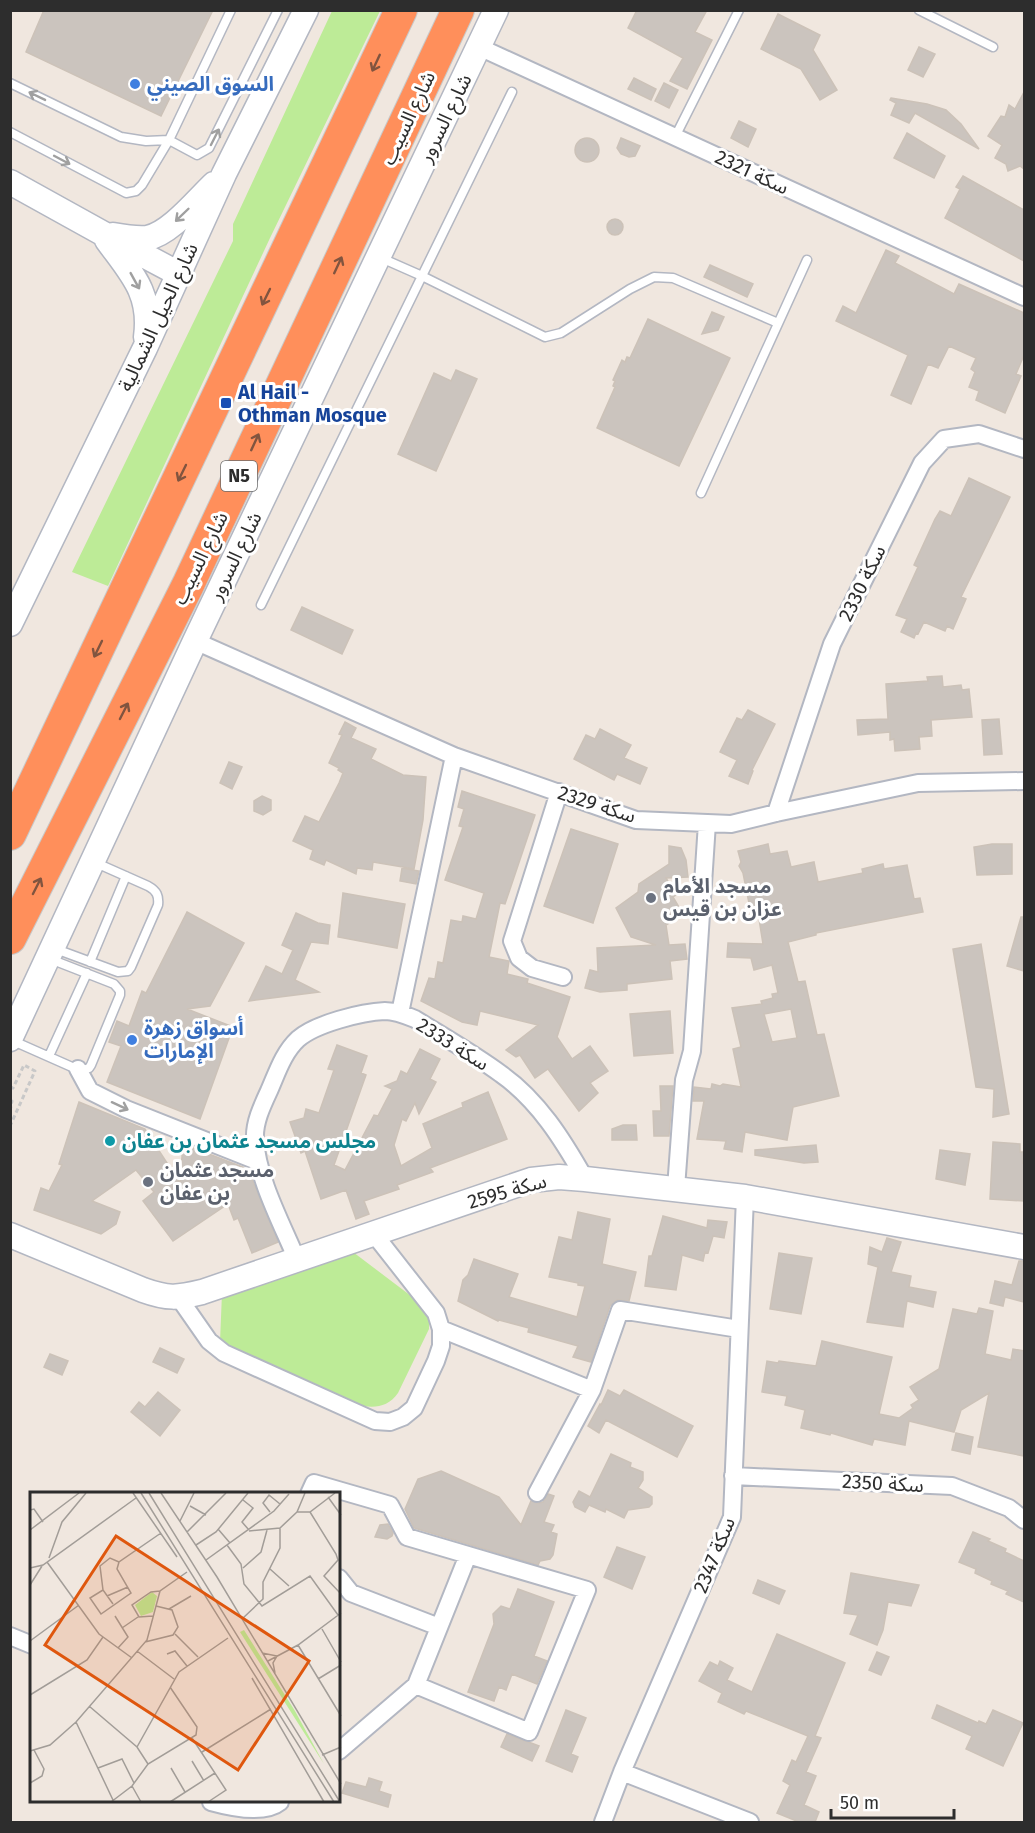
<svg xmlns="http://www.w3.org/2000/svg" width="1035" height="1833" font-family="'Fira Sans','Noto Sans Arabic',sans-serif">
	<rect width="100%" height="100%" fill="#f0e7df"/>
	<path fill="#bdeb97" d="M332,11H380L270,238L108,586L72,572L233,241V224Z
		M349,1249L423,1305L429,1314V1329L398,1393C389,1406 377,1408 363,1406L220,1342L222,1293Z"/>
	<path fill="#cbc4be" stroke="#ccc2b8" stroke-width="1.5" fill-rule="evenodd" d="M44,10H213L161,116L26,52Z
		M637,10H707L695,32L712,40L687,89L670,81L683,58L628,28Z
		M778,14L820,35L813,50L837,90L820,100L801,69L761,49Z
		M919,47L935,54L923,77L908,70Z
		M634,78L656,89L651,100L628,89Z
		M664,83L678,90L669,108L655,101Z
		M1024,92V169L1020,166L1008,171L1006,164L995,158L1002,145L988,136L1001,116L1005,117L1009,105L1015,109Z
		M891,98L927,104L946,110L961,124L979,149L915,113L909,123L891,115L896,103L890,100Z
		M739,121L756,129L748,147L731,138Z
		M907,133L945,156L934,178L894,158Z
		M575 150a12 12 0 1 1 24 0a12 12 0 1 1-24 0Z
		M621,138L640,146L635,156L629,157L621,154L617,148Z
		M963,176L1024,210V261L945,218L960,189L956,187Z
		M607 227a8 8 0 1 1 16 0a8 8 0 1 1-16 0Z
		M886,250L899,256L895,263L954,294L959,284L1024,313V355L1016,374L1021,376L1005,413L976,400L979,391L969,387L975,372L971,369L976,358L949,346L938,368L928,364L911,404L891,395L908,355L836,321L843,306L856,313Z
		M710,265L753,284L747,297L704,277Z
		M712,312L724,317L718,330L702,334Z
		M648,319L730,358L679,466L597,428L615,387L613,386L615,381L613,380L622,360L625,362L627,357L630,358Z
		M456,370L477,379L436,471L398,454L434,373L451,381Z
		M969,478L1010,497L961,597L966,599L953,629L947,626L945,631L924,622L918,634L916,633L914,638L901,632L907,619L896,615L918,567L914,565L935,519L940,511L951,516Z
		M302,607L353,630L342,654L291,630Z
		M942,676L943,687L961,685L962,690L969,689L972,717L931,720L932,736L919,737L920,749L895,751L894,739L890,740V732L858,735L857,720L888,719L886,684L928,681L927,677Z
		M748,710L775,724L752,770L753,771L748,784L729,776L737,760L720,752L737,718L742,720Z
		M999,719L1002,754L984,755L982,720Z
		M345,722L356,728L351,738L376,749L371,759L403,775L426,777L423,820L414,869L373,862L372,870L357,868L356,874L326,860L324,865L310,859L313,850L293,841L305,816L319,822L339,783L343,773L338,770L339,768L329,763L342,735L339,734Z
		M600,729L631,745L624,758L647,768L640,784L617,774L614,780L574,759L586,735L595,739Z
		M229,762L242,767L232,789L220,783Z
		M462,791L535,815L505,904L500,903L489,957L509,961L507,974L528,979L527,983L570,997L557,1037L572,1059L590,1046L608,1071L590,1083L598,1093L579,1111L548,1069L535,1078L520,1055L516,1057L506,1050L538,1025L480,1011L477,1025L462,1022L421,1001L429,978L435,979L438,962L443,963L451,920L462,922L463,916L476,919L484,893L445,880L463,827L459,826L464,809L458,807Z
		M262,796L271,800V810L263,815L254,811V801Z
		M571,829L618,844L593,923L544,906Z
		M768,844L770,854L787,851L791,867L814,862L818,882L863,873L862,869L883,864L884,869L907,865L914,899L920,898L923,912L816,933V935L788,942L798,982L805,981L817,1035L824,1034L839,1096L793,1107L787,1140L745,1132L742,1152L724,1149L726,1141L697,1139L704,1101H693L694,1087L711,1089L712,1084L720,1086L723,1084L741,1087L733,1049L741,1047L732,1008L762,1004L761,1001L773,998L772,994L778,993L772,965L754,970L751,958L727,957L728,943L763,944L758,913H751L743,873L739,866L741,862L738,851ZM791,1009L797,1038L772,1042L764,1014Z
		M992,844H1012V874L977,875L974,847Z
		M669,846L681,848L686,860L688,877L666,878L676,895L673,897L683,914L666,925L669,945L685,944L687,959L670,961L672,979L627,984V990L600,992L585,988L590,970L598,972L597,948L656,945L631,937L616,908L638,892L639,884L669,864Z
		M402,868L419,871L416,884L400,881Z
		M343,893L405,904L397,948L338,937Z
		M187,912L244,943L210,1006L187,1009L233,1027L200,1119L107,1082L121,1046L109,1042L117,1021L129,1026L142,991L146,993Z
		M296,913L318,923L330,925L328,944L311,942L295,980L319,992L249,1001L266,966L282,974L293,950L282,945Z
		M1021,917H1024V971L1007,966Z
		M981,944L1009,1114L993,1117L994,1089L976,1087L953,949Z
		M670,1011L673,1053L634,1056L630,1014Z
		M337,1045L367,1056L361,1073L366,1075L334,1165L345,1170L374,1115L378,1116L392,1089L385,1086L397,1081L401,1071L407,1074L420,1049L440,1059L430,1079L436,1082L419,1114L415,1103L406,1121L402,1119L394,1145L401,1166L432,1148L423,1124L463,1107L462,1103L488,1092L507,1139L430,1168L433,1172L397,1185L399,1189L364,1201L369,1214L356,1219L346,1190L321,1199L305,1151L301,1153L290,1122L304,1118L306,1109L319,1113L334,1070L328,1069Z
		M660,1086H673L669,1136H654L653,1111H661Z
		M79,1102L145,1129L180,1183L183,1144L248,1169L278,1242L252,1253L238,1218L234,1220L228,1204L173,1241L143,1201L154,1192L136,1170L92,1201L120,1212L116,1224L101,1234L34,1210L41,1188L49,1191L62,1165L59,1164Z
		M623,1125H636L637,1140H612V1129Z
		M993,1142L1020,1144V1152H1024L1023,1163H1024V1201L990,1199Z
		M816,1145L818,1162L804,1163L755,1155V1150Z
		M940,1150L970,1154L965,1185L936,1179Z
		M578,1212L610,1219L602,1264L636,1272L629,1301L617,1300L610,1306L591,1362L573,1357L578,1346L528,1332L529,1328L499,1320L498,1321L458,1301L463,1280L468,1275L474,1259L518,1274L509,1297L577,1317L585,1286L578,1285V1283L549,1277L559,1237L572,1240Z
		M663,1216L707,1228L708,1220L727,1222L724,1238L713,1236L708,1253L705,1252L703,1261L682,1255L676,1290L645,1286L649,1256H652Z
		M887,1238L901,1242L891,1272L911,1276L909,1287L936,1292L933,1307L907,1301L903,1327L867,1322L878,1267L868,1264L870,1247L882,1252Z
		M779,1253L812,1258L801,1314L770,1309Z
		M1019,1261H1024V1302L1005,1297L1003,1306L990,1303L995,1281L1012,1285Z
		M979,1308L993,1311L985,1354L1011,1360L1013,1349L1024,1351V1456L978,1447L989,1393L961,1410L954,1432L909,1421L905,1445L874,1439L872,1445L831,1433L830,1435L801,1428L805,1410L785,1405L787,1396L762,1392L767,1361L778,1363L779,1361L816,1366L822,1341L892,1357L879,1414L899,1418L913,1408L911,1405L919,1400L910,1387L939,1369L953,1309L977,1314Z
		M160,1348L184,1359L177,1373L153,1362Z
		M50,1354L68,1361L62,1375L44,1367Z
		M608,1390L620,1396L624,1390L693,1426L677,1457L606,1420L599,1433L588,1426L600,1404L601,1405Z
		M158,1392L180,1410L160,1436L131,1412L139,1402L145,1407Z
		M956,1433L973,1437L970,1454L952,1450Z
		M611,1454L631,1463L630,1467L643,1472V1480L638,1488L652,1497V1504L649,1507L628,1510L624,1518L606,1509L605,1512L589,1505L585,1512L575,1507L573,1502L579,1491L590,1497Z
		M441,1471L499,1497L521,1525L531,1501L538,1503L543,1502L548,1494L554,1496L544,1522L554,1525L551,1532L557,1534L553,1555L550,1559L540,1561L538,1565L414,1528L405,1509L418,1479Z
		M388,1524L393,1533L392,1536L387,1539L375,1537L380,1525Z
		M973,1532L990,1539L988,1541L1006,1549L1005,1552L1024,1561V1602L1006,1594L1008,1591L991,1584L992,1581L975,1573L976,1569L959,1562Z
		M617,1547L645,1557L632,1589L604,1577Z
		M851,1573L919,1585L911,1606L888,1602L883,1630L877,1645L850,1634L858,1615L844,1613Z
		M758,1580L785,1591L779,1604L753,1593Z
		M518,1589L554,1602L534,1656L547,1661L537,1684L512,1674L506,1690L499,1687L494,1701L468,1692L494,1624L493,1614L501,1606L510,1609Z
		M777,1634L845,1663L815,1736L821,1738L806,1772L816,1776L804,1805L819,1812L815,1822H799L777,1813L790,1785L783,1781L792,1760L796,1762L808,1736L746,1711L744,1714L718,1702L722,1693L699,1681L710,1662L718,1666L720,1661L733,1668L727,1680L752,1692Z
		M877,1652L889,1657L881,1675L869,1670Z
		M937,1705L978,1723L979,1721L986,1724L993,1710L1023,1723L1003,1766L966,1749L972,1736L932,1718Z
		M566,1710L586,1718L571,1754L578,1757L572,1772L546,1761Z
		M507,1734L539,1746L532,1761L501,1747Z
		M369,1778L382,1782L379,1791L391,1795L388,1807L342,1793L346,1782L366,1787Z"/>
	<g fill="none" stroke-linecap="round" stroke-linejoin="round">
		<defs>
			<path id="lane" d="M919,10L993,47
				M10,83L121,137L146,141L169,140L197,155L209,148L278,10
				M10,132L126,193L136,191L142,185L169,140L231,10
				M675,137L739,10
				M379,257L422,276L545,337L561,333L630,289L654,277L673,278L778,323
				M701,493L807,260
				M261,605L512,92
				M53,948L118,972L128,971L131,967L158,905C159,896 157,891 148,886L94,862
				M90,962L126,876
				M11,1040L81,1071L89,1068L91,1065L120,995V991L114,984L50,959
				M49,1056L87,973"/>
			<path id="street" d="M479,47L1024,297
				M195,641L454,756L636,820L731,824L776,813L918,783L1024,781
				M559,792L512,941L519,958L532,968L563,977
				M776,813L832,644L922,463L944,439L979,434L1024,449
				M400,1013L454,756
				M78,1069L90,1091L126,1109L257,1161
				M676,1188L684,1080L692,1051L707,823
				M297,1260C282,1224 257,1178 255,1139C254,1123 262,1106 269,1091C277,1073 283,1053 298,1039C315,1024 361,1012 385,1011C395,1011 405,1015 415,1019C444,1037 474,1054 501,1074C538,1100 563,1140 585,1179
				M179,1298L209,1341L224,1353L375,1421L390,1422L403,1417L414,1408L436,1361L441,1346V1329L436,1313L374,1234
				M441,1329L592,1390
				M733,1476L952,1486L1009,1508L1024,1520
				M537,1493L592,1390L620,1310L739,1329
				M309,1494L314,1483L390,1505L407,1537L587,1590L529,1732L416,1685
				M339,1578L351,1593L439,1627
				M10,1636L32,1645
				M339,1751L416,1685L468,1555
				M622,1772L750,1822
				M211,1802C229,1807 264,1815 280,1802
				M603,1822L622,1772L732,1517L745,1197"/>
			<path id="secondary" d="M10,182L102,233L179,274
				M113,235C124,237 136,239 147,238C170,234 197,200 214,184
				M107,240C131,273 152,293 146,337
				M10,624L145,348L224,174L306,10
				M10,1039L195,641L496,10
				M10,1235L143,1290C168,1299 177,1298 202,1292L531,1180L559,1177L585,1179L745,1197L1024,1247"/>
			<path id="highway" d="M10,834L401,10
				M10,938L188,585L458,10"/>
		</defs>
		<use href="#lane" stroke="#b3b7c2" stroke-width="11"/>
		<use href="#street" stroke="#b3b7c2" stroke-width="20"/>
		<use href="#secondary" stroke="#b3b7c2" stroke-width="27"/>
		<use href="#highway" stroke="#c8c8c8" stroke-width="34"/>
		<path stroke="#c8c8c8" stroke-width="3" stroke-dasharray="4.5 3" stroke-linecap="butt" d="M10,1087L13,1088L24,1065L35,1071L10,1126
			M10,1101H12L10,1111"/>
		<use href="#lane" stroke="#fff" stroke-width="8"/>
		<use href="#street" stroke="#fff" stroke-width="16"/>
		<use href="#secondary" stroke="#fff" stroke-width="24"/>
		<use href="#highway" stroke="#ff8f5b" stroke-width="32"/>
	</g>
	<defs><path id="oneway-shaft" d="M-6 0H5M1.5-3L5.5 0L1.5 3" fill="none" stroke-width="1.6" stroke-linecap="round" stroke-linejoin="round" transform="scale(1.5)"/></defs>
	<g stroke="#81543f">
		<use href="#oneway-shaft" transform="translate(376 63) rotate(115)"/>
		<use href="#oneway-shaft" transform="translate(338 265) rotate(-65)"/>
		<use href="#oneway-shaft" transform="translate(266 297) rotate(116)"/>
		<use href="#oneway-shaft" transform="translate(255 442) rotate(-65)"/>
		<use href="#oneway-shaft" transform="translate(182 473) rotate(116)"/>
		<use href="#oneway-shaft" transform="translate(98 649) rotate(116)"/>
		<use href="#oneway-shaft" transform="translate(124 711) rotate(-63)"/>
		<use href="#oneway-shaft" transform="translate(37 886) rotate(-63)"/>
	</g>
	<g stroke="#a0a0a0">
		<use href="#oneway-shaft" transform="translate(37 96) rotate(-154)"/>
		<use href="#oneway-shaft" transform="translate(215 137) rotate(-63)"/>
		<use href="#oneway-shaft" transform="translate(62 160) rotate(28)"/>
		<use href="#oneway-shaft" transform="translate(182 215) rotate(136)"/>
		<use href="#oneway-shaft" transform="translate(135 281) rotate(61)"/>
		<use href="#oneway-shaft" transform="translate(120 1106) rotate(25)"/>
	</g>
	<g fill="#3f7fe0" stroke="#fff" stroke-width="2">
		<circle cx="135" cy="84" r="6"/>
		<circle cx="132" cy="1040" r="6"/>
	</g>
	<rect fill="#1a4fb4" stroke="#fff" stroke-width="2" x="220" y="397" width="12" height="12" rx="3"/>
	<g fill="#6b7280" stroke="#fff" stroke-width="2">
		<circle cx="651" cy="898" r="6"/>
		<circle cx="148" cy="1182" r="6"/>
	</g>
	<circle fill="#0f9aa8" stroke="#fff" stroke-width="2" cx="110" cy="1141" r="6"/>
	<g text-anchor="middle" stroke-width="6" stroke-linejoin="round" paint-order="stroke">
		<rect fill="#fff" stroke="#6c6c6c" stroke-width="1.5" x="221" y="461" width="36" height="30" rx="4.5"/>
		<g font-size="18" font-weight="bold" fill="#2d2d2d">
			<text x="239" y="482">N5</text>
		</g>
		<g font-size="20" font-weight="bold" fill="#366cbe" stroke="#fff" text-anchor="start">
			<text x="147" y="91">السوق الصيني</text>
			<text x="144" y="1035">أسواق زهرة<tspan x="144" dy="23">الإمارات</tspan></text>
		</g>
		<g font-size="20" fill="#2d2d2d" stroke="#fff">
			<text transform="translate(408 118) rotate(-65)" y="7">شارع السيب</text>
			<text transform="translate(445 118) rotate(-64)" y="7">شارع السرور</text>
			<text transform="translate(752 172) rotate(25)" y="7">سكة 2321</text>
			<text transform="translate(158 317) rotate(-65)" y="7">شارع الحيل الشمالية</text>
			<text transform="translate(235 556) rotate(-64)" y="7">شارع السرور</text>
			<text transform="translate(200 558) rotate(-64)" y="7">شارع السيب</text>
			<text transform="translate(862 583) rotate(-64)" y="7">سكة 2330</text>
			<text transform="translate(597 804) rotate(18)" y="7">سكة 2329</text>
			<text transform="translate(453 1044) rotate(32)" y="7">سكة 2333</text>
			<text transform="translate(507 1191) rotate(-16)" y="7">سكة 2595</text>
			<text transform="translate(883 1483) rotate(3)" y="7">سكة 2350</text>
			<text transform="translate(714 1555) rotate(-68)" y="7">سكة 2347</text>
		</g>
		<g font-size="20" font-weight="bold" fill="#164399" stroke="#fff" text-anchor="start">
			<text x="238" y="399">Al Hail -<tspan x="238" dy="23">Othman Mosque</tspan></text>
		</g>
		<g font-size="20" font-weight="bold" fill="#5b616d" stroke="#fff" text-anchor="start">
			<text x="663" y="893">مسجد الأمام<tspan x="663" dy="23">عزان بن قيس</tspan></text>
			<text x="160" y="1177">مسجد عثمان<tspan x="160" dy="23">بن عفان</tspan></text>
		</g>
		<g font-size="20" font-weight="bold" fill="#0d838f" stroke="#fff" text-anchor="start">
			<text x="122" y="1148">مجلس مسجد عثمان بن عفان</text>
		</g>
	</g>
	<g transform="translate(30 1492)">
		<rect width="310" height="310" fill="#f0e7df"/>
		<path d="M122,100L127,104L123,120L111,124L105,113ZM214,138L265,219L294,272L210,140Z" fill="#bdeb97"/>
		<path fill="none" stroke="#a29d98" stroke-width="1.5" d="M103,1L147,65M111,1L304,310M119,1L310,310M131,1L187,85L311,292M298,5L311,23M213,8L223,16L212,30L219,38M160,14L176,23M0,18L4,17L13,30M240,20L233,11L239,3L250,12M267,20L275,1M280,20L306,62L308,68L294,84L311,102M150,29L164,1M188,37L200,51M0,38L49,1M219,39L250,36L267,20H280L305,1M157,40L196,1M166,53L186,40L218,1M197,53L211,72L214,92L232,114L280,84L308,123M19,66L32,30L56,1M176,68L244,19L259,2M17,70L69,142L102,166M0,76L13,73L106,6M213,76L231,60L237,38M240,77L259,94M0,93L12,74M73,98L60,106L71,122L101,101L87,77L89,70L131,41M77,104L98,95M83,112L73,98L70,74L80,66L89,70M139,117L161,104M85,124L98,145L88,156M123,124L109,125L102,113L121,100L130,99M212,127L233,107V90L250,56V36M92,136L108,125M292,137L311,170M145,142L168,165M0,149L49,113M115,150L143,143L148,135L142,118L126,114M268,153L311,224M107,159L144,187M232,161L247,164L243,171L245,181M137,162L145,159L157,174M238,169L268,153L311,121M222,186L294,310M288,187L311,173M0,203L57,168L73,145M59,214L107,255L118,272M46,230L83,308M162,246L196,298L178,310M107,255L149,180L198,146M0,259L20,253L46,230L117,148L130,99L157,80M172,260L241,217M292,263L311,255M162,269L174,289M68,276L92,267L104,291M141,276L155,300M0,291L12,284L14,277L4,258M102,294L111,310M81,310L102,294L118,272L166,243L167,235L140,195M140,310L185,281"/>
		<path fill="#df570e" fill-opacity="0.15" stroke="#df570e" stroke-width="3" d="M86,44L279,169L208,278L15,153Z"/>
		<rect width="310" height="310" fill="none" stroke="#2d2d2d" stroke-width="3"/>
	</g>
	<rect width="1035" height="1833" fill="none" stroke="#2d2d2d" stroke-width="24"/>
	<path d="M831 1809v9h123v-9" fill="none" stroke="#2d2d2d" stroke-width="3"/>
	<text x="840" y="1809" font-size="18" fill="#2d2d2d" stroke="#ffffff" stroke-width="4.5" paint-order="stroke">50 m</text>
</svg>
